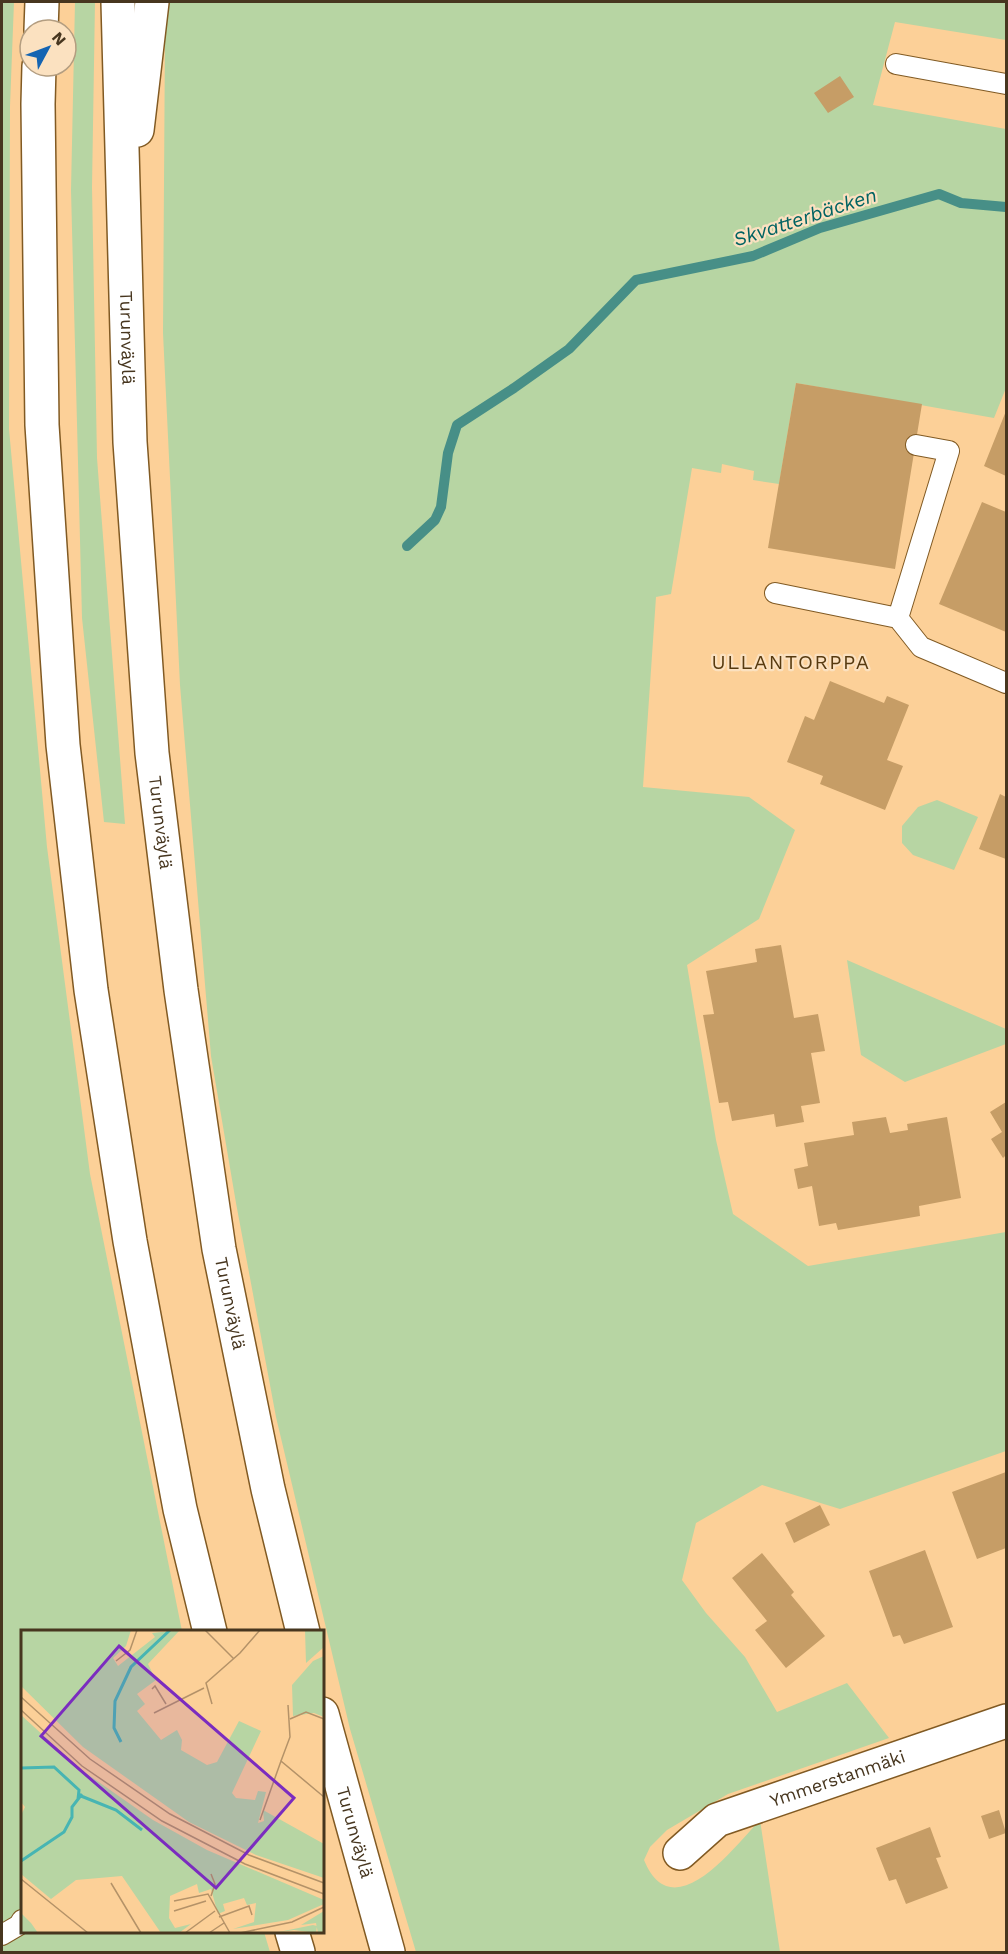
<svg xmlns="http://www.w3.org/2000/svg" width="1008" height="1954" font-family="'Work Sans',sans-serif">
	<rect width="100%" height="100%" fill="#fcd098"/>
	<path fill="#b7d5a3" d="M2,2H14L10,106L9,429L47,847L90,1174L182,1631L22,1632V1932H264L270,1952H2Z
		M75,2H95L92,187L97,458L125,824L104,822L82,618L71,190Z
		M167,2H1006V40L895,22L873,105L1006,129V388L994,418L796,383L779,484L753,480L754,471L722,464L721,473L692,468L671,594L656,597L643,787L749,797L795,830L759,919L687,965L716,1140L733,1214L808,1266L1006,1232V1451L840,1509L762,1485L696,1523L682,1580L706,1613L745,1657L777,1712L847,1683L889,1738L728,1794L667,1830L650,1847L644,1860C673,1930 734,1847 760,1820L780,1952H416L350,1729L276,1417L236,1203L211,1056L180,685L163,333L165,33Z
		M937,800L978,817L954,870L913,855L902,843V826L918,807Z
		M847,960L1006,1029V1044L905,1082L861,1055Z"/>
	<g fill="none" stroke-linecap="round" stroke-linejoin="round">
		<path stroke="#478f87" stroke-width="10" d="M407,546L435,520L441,507L448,453L457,425L514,388L569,349L636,280L753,256L820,228L939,194L961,203L1006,207"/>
	</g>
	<path fill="#c69d66" d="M840,76L854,97L828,113L814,93Z
		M796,383L922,404L895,569L768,548Z
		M1006,411V476L984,466Z
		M982,502L1006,512V632L939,604Z
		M830,681L884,703L887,696L909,705L887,760L903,766L885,810L820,784L823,776L787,762L805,716L814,720Z
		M1000,794L1006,797V859L979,849Z
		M781,945L794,1018L818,1014L825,1051L811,1053L820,1103L801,1106L804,1122L776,1127L774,1114L732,1121L728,1102L719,1103L703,1015L714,1014L706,971L757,962L755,949Z
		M1006,1102V1155L1003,1158L991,1139L1002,1132L990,1112Z
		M886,1117L890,1133L908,1130L907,1124L947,1117L961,1198L919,1206L920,1216L838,1230L836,1223L819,1226L812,1186L798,1189L794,1169L808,1166L804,1143L854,1135L852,1122Z
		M1006,1472V1548L977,1559L952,1492Z
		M820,1505L830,1525L794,1543L785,1523Z
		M925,1550L953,1627L904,1644L900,1635L893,1637L869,1571Z
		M762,1553L794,1592L791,1595L825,1636L786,1668L755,1630L767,1621L732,1578Z
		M999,1810L1006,1833L989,1839L981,1816Z
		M930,1827L941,1857L936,1858L948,1888L906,1904L896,1879L889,1881L876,1848Z"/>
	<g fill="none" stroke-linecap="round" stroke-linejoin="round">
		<defs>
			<path id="lane" d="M896,64L1006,84
				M775,593L898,618L921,647L1006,683
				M898,618L949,451L916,445
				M2,1935L19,1925L22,1920"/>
			<g id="street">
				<path id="s1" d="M680,1853L717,1820L1006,1721"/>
			</g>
			<g id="highway">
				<path id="s2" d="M118,2L130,442L152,753L181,990L219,1249L268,1489L303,1632"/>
				<path d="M41,30L42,2"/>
				<path d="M39,66L38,104L42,425L63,745L91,990L130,1241L180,1509L210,1632"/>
				<path d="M137,130L152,2"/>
				<path id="s3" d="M322,1714L388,1952"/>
				<path d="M292,1932L298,1952"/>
			</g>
		</defs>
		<use href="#lane" stroke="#815a23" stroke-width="22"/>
		<use href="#street" stroke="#815a23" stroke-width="36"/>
		<use href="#highway" stroke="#815a23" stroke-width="36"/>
		<use href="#lane" stroke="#fff" stroke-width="20"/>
		<use href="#street" stroke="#fff" stroke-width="33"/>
		<use href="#highway" stroke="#fff" stroke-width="33"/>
	</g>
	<g text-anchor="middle" stroke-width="4.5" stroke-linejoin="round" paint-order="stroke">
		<g font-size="18" fill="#47361f" stroke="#fbe1c0">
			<text dy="6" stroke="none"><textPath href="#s2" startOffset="336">Turunväylä</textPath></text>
			<text dy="6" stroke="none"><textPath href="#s2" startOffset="822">Turunväylä</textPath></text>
			<text dy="6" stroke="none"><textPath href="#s2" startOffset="1308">Turunväylä</textPath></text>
			<text dy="6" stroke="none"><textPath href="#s1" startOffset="177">Ymmerstanmäki</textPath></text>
			<text dy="6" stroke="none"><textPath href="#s3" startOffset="123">Turunväylä</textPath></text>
		</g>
		<g font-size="20" font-style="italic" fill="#006362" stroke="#fbe1c0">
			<text transform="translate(805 217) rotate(-18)" y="7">Skvatterbäcken</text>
		</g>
		<g font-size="20" letter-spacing="1.5" fill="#573a0f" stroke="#fbe1c0">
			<text x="791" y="669">ULLANTORPPA</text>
		</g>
	</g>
	<g transform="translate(21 1630)">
		<rect width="303" height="303" fill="#fcd098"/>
		<path d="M0,0H110L105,16L92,28L97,36L134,7L131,3L159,0L127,34L135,50L116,64L124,74L116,81L140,110L156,100L161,110L160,120L186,135L196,132L218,91L240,101L211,163L215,168L234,170L237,161L245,162L237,193L243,191L242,180L303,214V248L235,225L168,192L62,117L0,56ZM284,0H303V17L285,33ZM303,26V87L293,83L272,86L271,55L292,31ZM0,85L59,139L132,190L186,220L303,270V274L267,290L212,299L233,292L235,273L226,275L223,268L202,274L204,281L197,284L190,259L178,263L176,254L149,266L148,288L154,298L170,294L158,303H140L101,246L55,250L30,269L0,244V185L4,177L0,172ZM303,281V303H297L295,293L280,295ZM0,283L10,293L17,303H0ZM292,295L296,296L295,303L273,300L253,303Z" fill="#b7d5a3"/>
		<path fill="none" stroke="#47b5b3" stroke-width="3" d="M100,112L93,98L94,71L110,37L149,0M0,138L33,137L58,160L57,169M60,166L95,180L121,200M0,231L43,202L51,187V177L61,164"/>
		<path fill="none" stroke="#b49268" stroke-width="1.5" d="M184,0L213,29M95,31L109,20L116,0M131,59L134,56L145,74M0,67L69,129L149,184L228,225L303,253M191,74L185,53L219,23L239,0M267,75L269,107L260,131L303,167M0,80L61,136L141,191L224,234L303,264M133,83L183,58M269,89L285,82L303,89M239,190L260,131M0,249L67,303M90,253L120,303M190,266L194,254L190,244M153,271L187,264L209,303M153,281L185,271M198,287L228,276L231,285M164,303L194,281M188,303L203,293M219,303L271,292L303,277"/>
		<path fill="#7b2cbf" fill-opacity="0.15" stroke="#7b2cbf" stroke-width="3" d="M98,16L273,168L195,258L20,106Z"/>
		<rect width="303" height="303" fill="none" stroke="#47361f" stroke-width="3"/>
	</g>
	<rect width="1008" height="1954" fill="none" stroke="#47361f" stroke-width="6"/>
	<g transform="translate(48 48) rotate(49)"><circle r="28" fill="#fbe1c0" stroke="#b39d80" stroke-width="1.5"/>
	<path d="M0-4.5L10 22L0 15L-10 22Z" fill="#1464b2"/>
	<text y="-9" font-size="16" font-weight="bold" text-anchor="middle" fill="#47361f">N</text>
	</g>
</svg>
